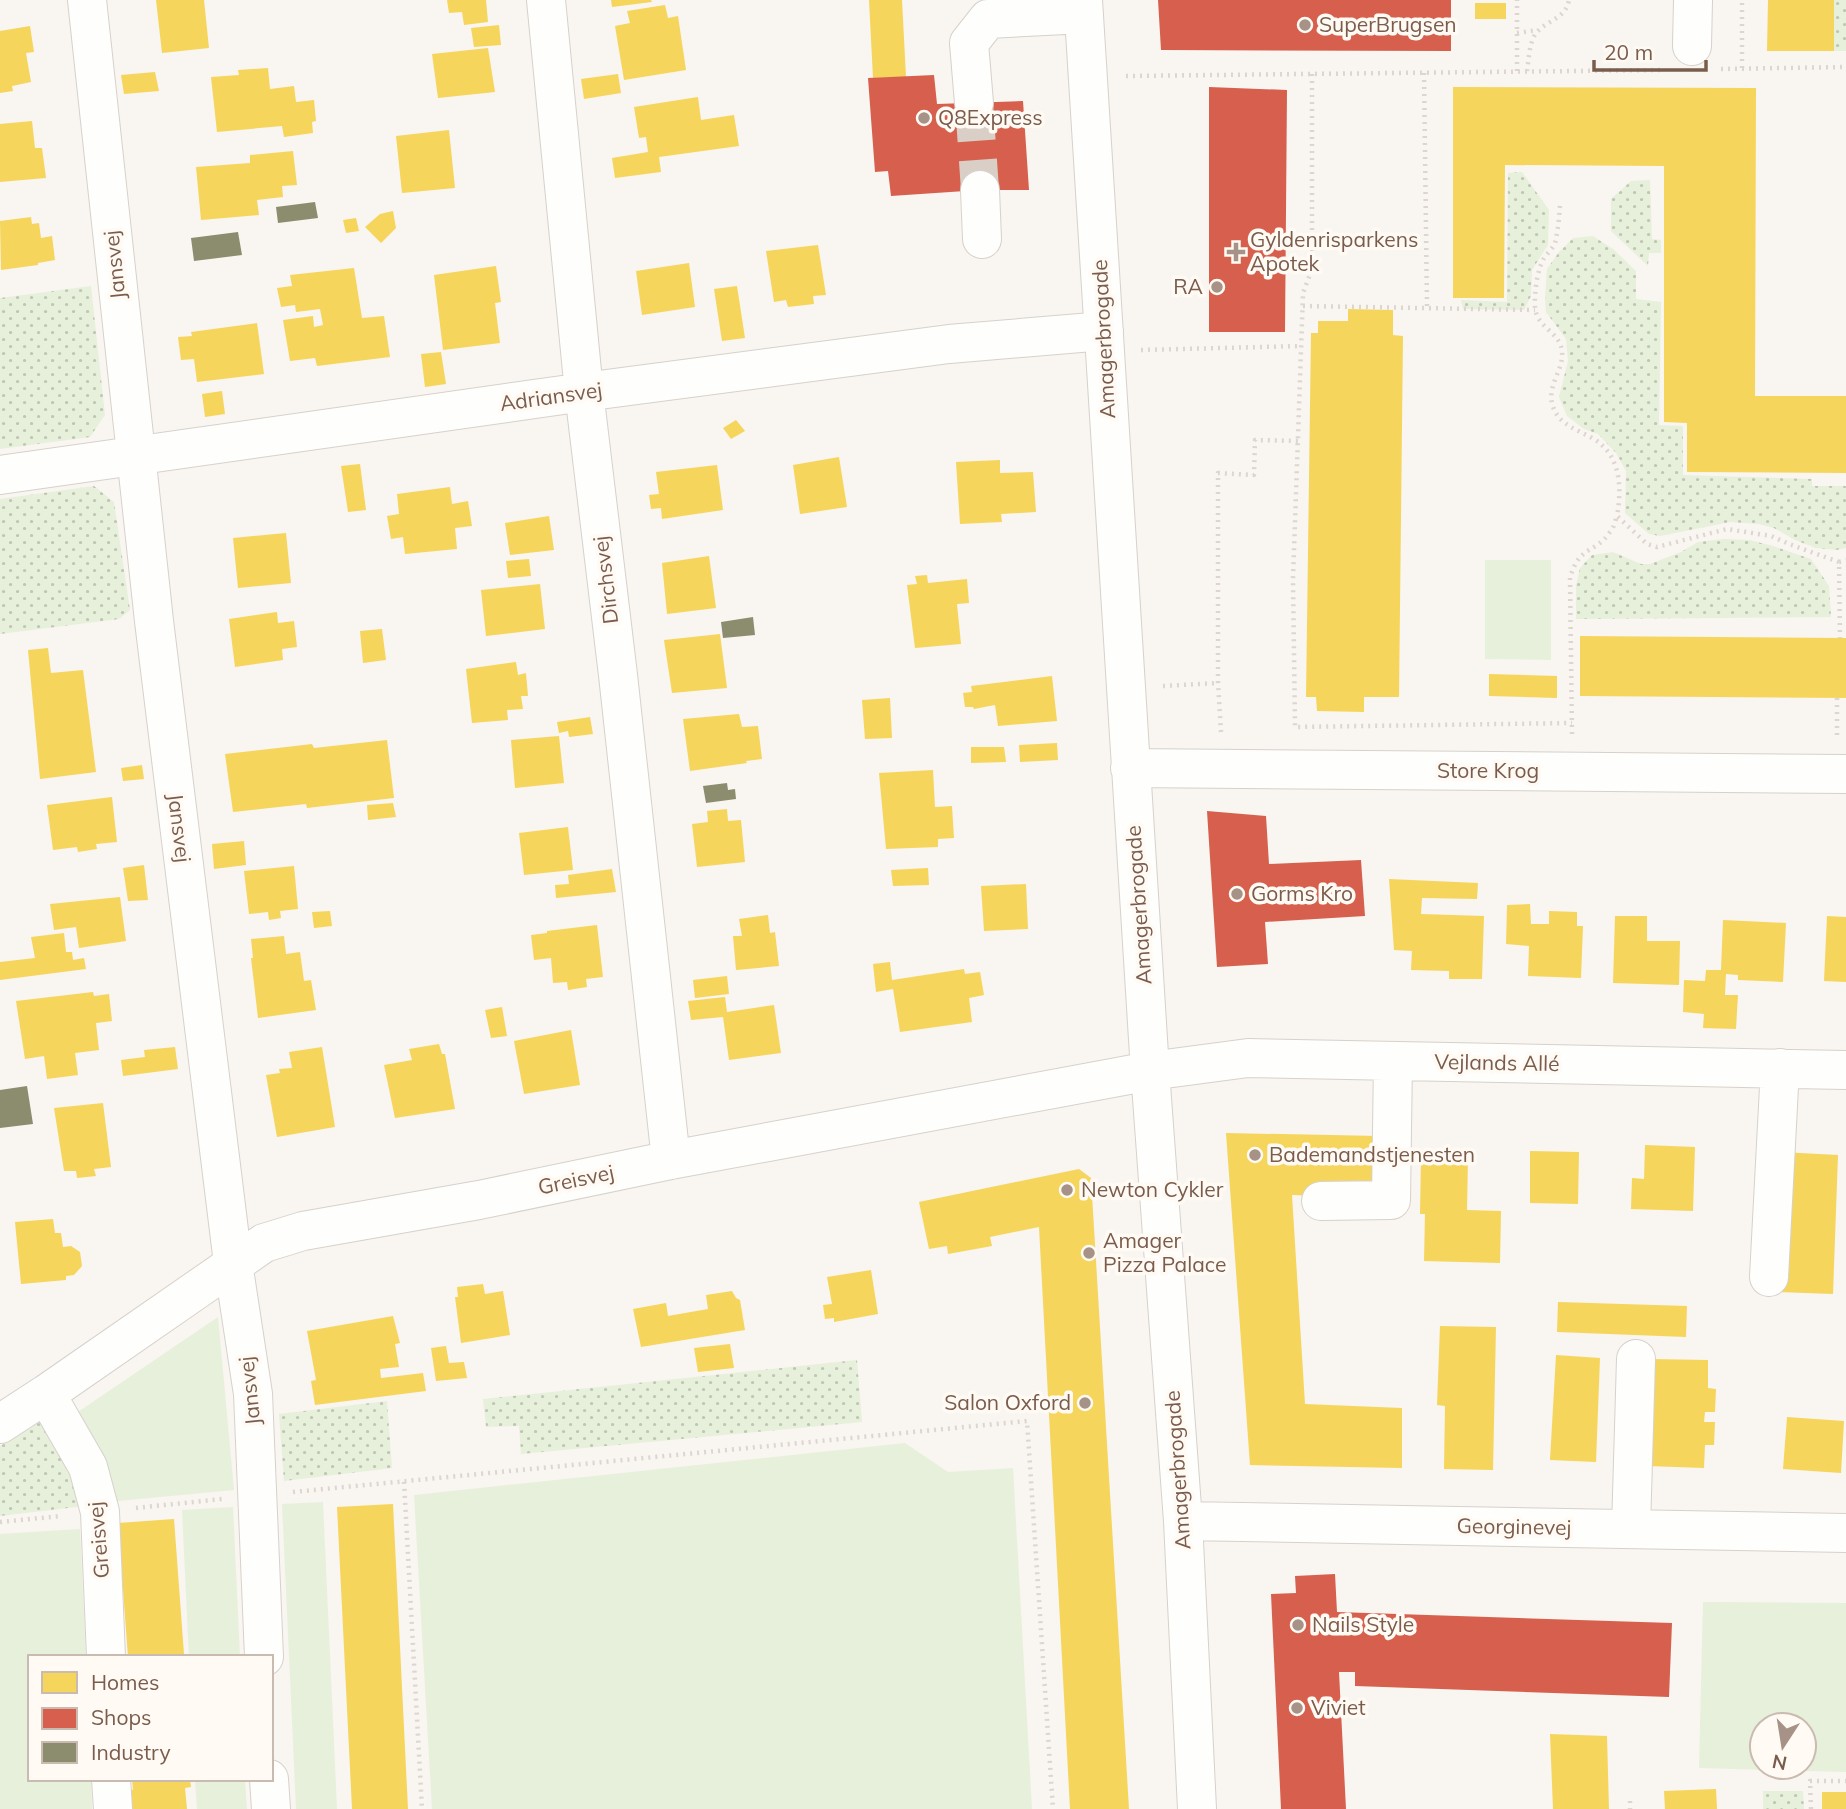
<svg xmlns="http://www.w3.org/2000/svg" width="1846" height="1809" font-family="Mulish,sans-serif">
	<defs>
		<pattern id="grass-dots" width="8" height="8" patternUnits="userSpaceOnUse" patternTransform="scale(1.75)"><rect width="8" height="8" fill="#e7f0db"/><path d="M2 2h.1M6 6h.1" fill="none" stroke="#c0c6b4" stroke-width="1.8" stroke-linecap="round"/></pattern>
	</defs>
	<rect width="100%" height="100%" fill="#f9f5f0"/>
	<path fill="url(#grass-dots)" d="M1834,0H1846V51H1834Z
		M1522,172L1549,210L1548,245L1532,270L1531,296L1524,310L1463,309L1461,300L1507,302L1508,173Z
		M1650,180L1652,239L1661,240V253H1649L1648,266L1611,231V199L1631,181Z
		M1593,236L1613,249L1636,271V299L1661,302L1659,425L1683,426V475L1812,479V486H1846V548L1836,550L1816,548L1795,540L1774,528L1759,524L1730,522L1660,536L1649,534L1625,513L1626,471L1616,453L1598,434L1584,429L1567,416L1559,397L1568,361L1566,339L1546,312L1545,298L1547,269L1559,252L1573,238Z
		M91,286L105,415L90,437L0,449V298Z
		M94,486L114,502L130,610L119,619L0,634V499Z
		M1724,539L1749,540L1773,546L1811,559L1829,586L1831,617L1576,619V586L1580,568L1592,555L1613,552L1641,564H1650L1681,552L1698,542Z
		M857,1360L862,1422L521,1454L519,1426L486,1427L483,1399Z
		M387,1401L392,1468L284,1481L279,1414Z
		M44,1419L85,1506L0,1516V1446Z
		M1763,1791H1803L1804,1809H1763Z"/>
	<path fill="#e7f0db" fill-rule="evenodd" d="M1485,560H1551V660L1485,659Z
		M218,1317L234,1490L108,1502L72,1416Z
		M905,1443L948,1472L1013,1468L1032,1809H432L414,1495Z
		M323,1502L337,1809H296L282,1504Z
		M233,1507L240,1657H189L182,1510Z
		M80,1529L86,1657H30V1779H91L92,1809H0V1534Z
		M1703,1602L1846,1603V1772L1699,1768ZM1762,1725H1804V1767H1762Z
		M195,1779H245L247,1809H197Z"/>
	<path fill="#f6d55c" d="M156,0H204L209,48L162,53Z
		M447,0H486L488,22L464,25L462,12L449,13Z
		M611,0H651L652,2L612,7Z
		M869,0H902L906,77L873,78Z
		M1768,0H1834V51H1767Z
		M1475,3H1506V19H1475Z
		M665,5L668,18L678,16L686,70L624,80L615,26L630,23L627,11Z
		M499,25L501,45L474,47L471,28Z
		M30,26L34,52L26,53L31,82L12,86L13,91L0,93V31Z
		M488,48L495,92L438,98L432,54Z
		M268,68L270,89L294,86L296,102L314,100L316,121L312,122L313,133L284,137L282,126L217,132L211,77L239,75L238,70Z
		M155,72L159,91L124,94L121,75Z
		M618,74L621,93L584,99L581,79Z
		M1453,87L1756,88L1755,396H1846V473L1687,472V423L1664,422V166L1505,165L1504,298H1453Z
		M698,97L701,120L734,115L739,146L659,157L661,172L615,178L612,158L648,152L646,137L639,138L634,107Z
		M32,121L35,148H42L46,178L0,182V124Z
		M449,130L455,188L402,193L396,136Z
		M293,151L297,185L282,186L283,197L257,200L259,215L201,220L196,167L250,163V155Z
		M393,211L396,228L381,243L365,227L380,214Z
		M31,217L32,224L39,223L41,238L52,236L55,260L38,263V265L1,270L0,221Z
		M356,218L359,231L346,233L343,220Z
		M818,245L826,295L813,296L814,304L788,307L786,300L774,302L766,251Z
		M689,263L695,307L642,315L636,271Z
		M496,266L501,302L495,303L500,343L443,350L434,275Z
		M354,268L362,318L384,316L390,357L317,366L315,358L290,361L283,320L313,316L314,327L323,325L320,309L296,312L295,305L281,307L277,288L292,286L290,275Z
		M737,286L745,338L722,341L714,289Z
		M1348,309L1393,310V335L1403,336L1399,697H1364V712L1317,711L1316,697H1306L1311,333H1318V321H1348Z
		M257,323L264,374L197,382L194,359L181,360L178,337L192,336L191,332Z
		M441,352L446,384L425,387L421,354Z
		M222,391L225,414L205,417L202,394Z
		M736,420L745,431L731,439L723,428Z
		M839,457L847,507L800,514L793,465Z
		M1000,460V473L1033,472L1036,512L1001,514L1002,522L960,524L956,462Z
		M360,464L366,510L348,512L341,466Z
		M717,465L723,510L662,519L661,508L651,509L649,495L659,494L656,472Z
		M450,487L452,504L468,501L472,526L455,528L457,549L405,554L403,537L391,539L387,516L399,514L397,494Z
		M549,516L554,550L510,555L505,523Z
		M286,533L291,583L238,588L233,538Z
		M709,556L716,608L667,614L662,563Z
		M529,559L531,576L508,578L506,561Z
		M927,575L928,583L967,579L969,603L957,604L961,644L915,648L907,585L917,584L915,576Z
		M540,584L545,629L486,636L481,590Z
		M277,612L278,623L294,621L297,647L282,649L283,660L235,667L229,619Z
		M382,629L386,660L363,663L360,631Z
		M720,634L727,688L672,693L664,640Z
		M1580,636L1846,638V698L1580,696Z
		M48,648L51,673L83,670L96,772L40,779L28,650Z
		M516,662L518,675L526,673L528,696H521L523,709L507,710L508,720L472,723L466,669Z
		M1489,674L1557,676V698L1489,696Z
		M1052,676L1057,721L998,726L995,705L974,709L973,707H965L963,693L972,692L971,686Z
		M890,698L892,738L865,739L862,700Z
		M739,714L742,727L758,726L762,759L746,761L747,763L690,771L683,719Z
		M590,717L593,734L569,737L568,731L559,733L557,722Z
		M559,736L564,783L515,788L511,740Z
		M387,740L394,798L307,808L306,804L233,812L225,754L312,744L314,748Z
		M1057,743L1058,760L1020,762L1019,745Z
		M971,747H1004L1006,762L971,763Z
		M142,765L144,779L123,781L121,768Z
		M933,770L935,807L952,806L954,838L938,839V847L886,849L879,773Z
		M112,797L117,842L96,844L97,849L78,852L77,847L53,850L47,805Z
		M393,803L396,817L368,820L367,805Z
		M727,809L728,821L741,820L745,862L697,867L692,824L708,822L707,811Z
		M568,827L573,870L524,875L519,833Z
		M244,841L246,865L214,869L212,844Z
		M144,865L148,900L128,901L123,868Z
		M294,866L298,909L280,911L281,918L269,920L268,912L249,914L244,871Z
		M928,868L929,885L893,886L891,870Z
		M612,869L616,892L556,898L555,885L569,884L568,875Z
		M1389,879L1478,883L1477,899L1422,898L1421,914L1484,916L1482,979H1449V971L1411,970L1412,951L1394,950Z
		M1026,884L1028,929L984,931L981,886Z
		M120,897L126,941L79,948L76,927L54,930L50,904Z
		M1530,904L1531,924H1549V911L1577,912V926H1583L1581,978L1528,976L1529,946L1506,944L1507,905Z
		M330,911L332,926L314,928L312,912Z
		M768,915L770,933L775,932L779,966L736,970L733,936H742L739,919Z
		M1615,916H1647V941H1680L1679,985L1613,983Z
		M1827,916L1846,917V982L1824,981Z
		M1723,920L1786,923L1783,982L1738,980V975L1726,974L1725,995H1738L1736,1029L1703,1028L1704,1014L1683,1012L1684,980L1705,981L1706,970H1721Z
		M597,925L603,977L586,979L587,987L568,990L567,982L553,983L551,958L534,960L531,935L547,933V931Z
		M64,933L66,952H72L73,960L84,958L86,969L0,980V962L35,958L31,937Z
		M284,936L286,954L300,952L304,981L311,980L316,1010L258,1018L251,958H253L251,939Z
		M890,962L892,980L964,969L965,974L980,972L984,995L969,998L972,1022L900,1032L893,989L876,992L873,964Z
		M727,976L729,994L695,998L693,980Z
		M93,992L94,996L109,994L112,1021L96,1023L99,1050L75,1053L78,1075L47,1079L44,1056L25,1059L16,1001Z
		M725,997L727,1012L774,1005L781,1053L729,1060L723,1017L691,1020L688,1001Z
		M502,1007L507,1036L491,1038L485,1010Z
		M571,1030L580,1085L524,1094L514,1041Z
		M439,1044L442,1054H445L455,1109L395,1118L384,1065L412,1060L409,1049Z
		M175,1047L178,1069L123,1076L121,1060L145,1057L144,1050Z
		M322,1047L335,1127L277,1137L266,1075L280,1073L279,1069L292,1068L289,1052Z
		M103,1103L111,1167L94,1169L96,1176L77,1178L76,1171H64L54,1108Z
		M1226,1133L1379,1136L1380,1198L1292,1195L1305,1404L1402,1408V1468L1250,1465Z
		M1645,1145L1695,1147L1693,1211L1631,1209L1632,1178L1644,1179Z
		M1530,1151L1579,1152L1578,1204L1530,1203Z
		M1781,1152L1838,1155L1833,1294L1776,1292Z
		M1421,1157L1468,1158L1467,1210L1501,1211L1500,1263L1424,1261L1425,1214H1420Z
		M1079,1169L1091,1178L1129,1809H1070L1039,1227L990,1237L992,1246L948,1254L947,1246L929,1249L919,1202Z
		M53,1219L55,1233H61L63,1247L71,1246L80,1252L82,1266L74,1275L66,1276V1280L21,1284L15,1222Z
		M871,1270L878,1314L834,1322V1318L825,1319L823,1305L832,1304L827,1277Z
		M483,1284L485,1294L503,1291L510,1335L461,1343L455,1297H458L457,1287Z
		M732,1291L736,1298L740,1300L745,1330L641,1347L633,1309L666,1303L668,1316L708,1309L706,1295Z
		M1558,1302L1687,1306L1686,1337L1557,1332Z
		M393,1316L400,1343L395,1344L399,1367L380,1369L381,1378L423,1373L426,1391L315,1405L311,1381L316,1380L307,1331Z
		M1440,1326L1496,1327L1493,1470L1444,1469L1445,1406L1437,1405Z
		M730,1344L734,1368L698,1372L694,1348Z
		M446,1346L449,1363L464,1362L467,1378L436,1381L431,1348Z
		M1556,1355L1600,1358L1596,1462L1550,1460Z
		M1650,1359L1708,1360V1388L1716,1389L1715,1412H1705L1704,1422H1715L1714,1445H1705L1704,1468L1647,1466Z
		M1787,1417L1844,1421L1841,1473L1783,1469Z
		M393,1504L408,1809H352L337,1507Z
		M174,1519L184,1654H181V1657H128L118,1523Z
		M1550,1734L1607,1736L1609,1809H1553Z
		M132,1779H190L191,1787L185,1788L187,1809H130L129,1789L133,1790Z
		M1716,1789L1717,1809H1665L1664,1791Z
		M1822,1792H1846V1809H1822Z"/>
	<path fill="#d6604d" d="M1158,0H1451V51L1161,50Z
		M934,75L937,104L1023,101L1029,190H980L891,196L888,171L875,172L868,78Z
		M1209,87L1287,90L1285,332H1209Z
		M1207,811L1266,816L1269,864L1361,860L1365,916L1265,922L1268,964L1217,967Z
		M1335,1574L1337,1612L1672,1623L1669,1697L1355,1686V1672H1339L1346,1809H1281L1271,1594L1296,1593L1295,1576Z"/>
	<path fill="#8c8c6e" d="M315,202L318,218L278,223L276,207Z
		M238,232L242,255L194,261L191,238Z
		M753,617L755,635L723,638L721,622Z
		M727,783L728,790L735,789L736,799L706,803L703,786Z
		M27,1086L33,1124L0,1128V1090Z"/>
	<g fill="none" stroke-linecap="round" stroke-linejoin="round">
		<path stroke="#d9cfc7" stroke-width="38" stroke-dasharray="38 19" stroke-linecap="butt" d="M974,103L980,190"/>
		<defs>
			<path id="minor" d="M87,0L154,621L233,1263L253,1394L264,1657
				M546,0L584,392L618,675L671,1160
				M1083,0L1150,1071L1183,1521L1197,1809
				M1692,46L1693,0
				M974,103L969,43L988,19L1084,14
				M980,190L982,239
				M0,475L584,392L820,361L949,344L1104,331
				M1130,768L1846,774
				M1321,1201L1391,1200L1393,1061
				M1769,1277L1780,1068
				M46,1394L88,1467L100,1512L106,1657
				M0,1424L46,1394L264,1243L303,1231L479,1200L671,1160L1150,1071L1248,1058L1846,1070
				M1183,1521L1846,1533
				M1631,1529L1636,1359
				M111,1779L113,1809
				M269,1779L271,1809"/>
		</defs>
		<use href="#minor" stroke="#d7d1cb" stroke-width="40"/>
		<path stroke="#dcd5d0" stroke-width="4.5" stroke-dasharray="2 5" stroke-linecap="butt" d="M1517,33L1537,30
			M1742,68V0
			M1721,69L1846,67
			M1517,71V0
			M1527,71C1529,59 1529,41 1537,32C1548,20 1566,18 1569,0
			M1424,73L1427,308
			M1312,74V269L1303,293L1293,579L1295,727L1572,723
			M1126,76L1663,70
			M1560,206C1559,218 1558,231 1555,243C1552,250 1546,254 1543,260C1537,271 1534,295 1535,307C1536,327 1560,332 1562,351C1564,369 1548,384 1552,403C1557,425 1577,429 1594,439C1621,456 1622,488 1617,516L1647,544L1657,547L1727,529L1771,536L1789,544L1839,562L1840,638
			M1303,306L1535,310
			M1141,350L1302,346
			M1839,562L1846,560
			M1163,686L1218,683
			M1221,732L1218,683V473L1254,475L1255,440L1299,441
			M1572,734L1570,578C1579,545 1595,554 1610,532C1614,528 1615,521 1617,516
			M1837,735V698
			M404,1482L422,1809
			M293,1492L1027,1421L1053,1809
			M136,1508L222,1499
			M0,1522L61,1516
			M1630,1801V1809
			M1811,1809L1810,1781H1846"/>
		<use href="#minor" stroke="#fefefd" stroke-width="38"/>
	</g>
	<g fill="#a69286" stroke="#fffaf3" stroke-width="2.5">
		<circle cx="1305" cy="25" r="7"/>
		<circle cx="924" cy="118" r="7"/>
		<path d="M1232.5 241.5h7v7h7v7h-7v7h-7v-7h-7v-7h7z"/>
		<circle cx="1217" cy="287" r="7"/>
		<circle cx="1237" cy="894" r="7"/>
		<circle cx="1255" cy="1155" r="7"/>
		<circle cx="1067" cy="1190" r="7"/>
		<circle cx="1089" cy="1253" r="7"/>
		<circle cx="1085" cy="1403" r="7"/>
		<circle cx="1298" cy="1625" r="7"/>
		<circle cx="1297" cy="1708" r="7"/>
	</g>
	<g text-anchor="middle" stroke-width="7" stroke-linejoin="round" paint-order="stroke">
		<g font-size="21" fill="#7a5c4d" stroke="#fffaf3" text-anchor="start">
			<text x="1319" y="32">SuperBrugsen</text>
			<text x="938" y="125">Q8Express</text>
			<text x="1250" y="247">Gyldenrisparkens<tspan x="1250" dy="24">Apotek</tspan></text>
			<text x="1203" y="294" text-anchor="end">RA</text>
			<text x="1251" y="901">Gorms Kro</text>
			<text x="1269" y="1162">Bademandstjenesten</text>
			<text x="1081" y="1197">Newton Cykler</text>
			<text x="1103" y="1248">Amager<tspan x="1103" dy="24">Pizza Palace</tspan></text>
			<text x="1071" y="1410" text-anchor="end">Salon Oxford</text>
			<text x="1312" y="1632">Nails Style</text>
			<text x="1311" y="1715">Viviet</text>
		</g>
		<g font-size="21" fill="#7a5c4d" stroke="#fffaf3">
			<text transform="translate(115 265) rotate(-96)" y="7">Jansvej</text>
			<text transform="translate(1104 339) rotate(-93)" y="7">Amagerbrogade</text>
			<text transform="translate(551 397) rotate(-8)" y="7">Adriansvej</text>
			<text transform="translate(606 580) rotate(-97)" y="7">Dirchsvej</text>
			<text x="1488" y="778">Store Krog</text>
			<text transform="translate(179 828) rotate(83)" y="7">Jansvej</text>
			<text transform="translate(1139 905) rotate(-94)" y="7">Amagerbrogade</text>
			<text transform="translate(1497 1063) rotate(1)" y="7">Vejlands Allé</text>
			<text transform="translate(576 1180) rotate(-12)" y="7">Greisvej</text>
			<text transform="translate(250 1391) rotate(-96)" y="7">Jansvej</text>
			<text transform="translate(1178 1470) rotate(-94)" y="7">Amagerbrogade</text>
			<text transform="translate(1514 1527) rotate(1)" y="7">Georginevej</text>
			<text transform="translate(99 1540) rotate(-95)" y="7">Greisvej</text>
		</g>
	</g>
	<rect x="28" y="1655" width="245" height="126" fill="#fffaf3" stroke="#cabbb1" stroke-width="2"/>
	<rect x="42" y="1672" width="35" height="21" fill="#f6d55c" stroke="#cabbb1" stroke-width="2"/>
	<text x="91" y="1690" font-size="21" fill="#7a5c4d">Homes</text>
	<rect x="42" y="1708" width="35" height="21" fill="#d6604d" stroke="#cabbb1" stroke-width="2"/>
	<text x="91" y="1725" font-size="21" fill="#7a5c4d">Shops</text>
	<rect x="42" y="1742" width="35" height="21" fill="#8c8c6e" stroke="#cabbb1" stroke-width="2"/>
	<text x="91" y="1760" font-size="21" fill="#7a5c4d">Industry</text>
	<g transform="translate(1783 1746) rotate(192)"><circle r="33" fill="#fffaf3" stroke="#cabbb1" stroke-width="2"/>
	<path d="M0-5L12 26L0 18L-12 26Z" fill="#a69286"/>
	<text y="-10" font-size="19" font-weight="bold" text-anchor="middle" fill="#7a5c4d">N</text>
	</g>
	<path d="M1594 60v10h112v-10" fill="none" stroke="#7a5c4d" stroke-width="3.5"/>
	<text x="1604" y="60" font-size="21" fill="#7a5c4d" stroke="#fffaf3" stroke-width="5" paint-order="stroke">20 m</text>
</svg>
